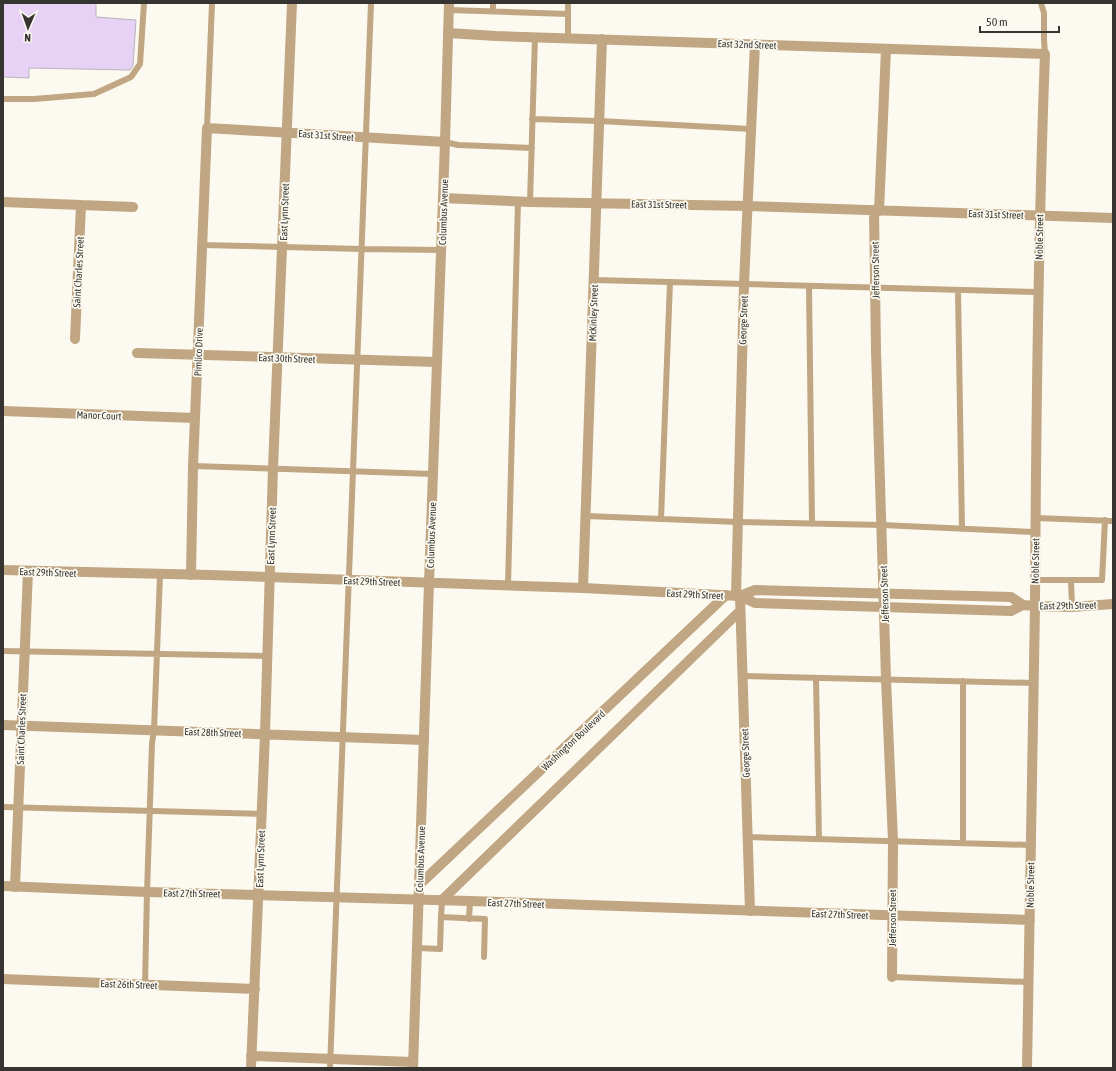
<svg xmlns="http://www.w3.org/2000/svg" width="1116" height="1071" font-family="'Asap Condensed',sans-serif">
	<rect width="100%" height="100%" fill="#fcfaf0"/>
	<path fill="#e7d2f5" stroke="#b9b4bd" d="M3,3H96V17L136,20L133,66L130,70L29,68V78L3,77Z"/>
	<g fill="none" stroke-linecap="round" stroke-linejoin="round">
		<path stroke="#c0a682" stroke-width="6" d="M568,3V38
			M1041,3L1044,13V40L1045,54
			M449,10L568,14
			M493,11V3
			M3,99H34L94,94L131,77L140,64L144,3
			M532,119L599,121L751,129
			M207,128L212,3
			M445,142L458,145L532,148
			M530,202L535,37
			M203,245L362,249L442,250
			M594,280L1038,292
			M809,286L812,524
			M958,290L962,529
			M193,466L433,474
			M586,516L738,522L882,525L1035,532
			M1036,518L1113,521
			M661,519L670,282
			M1035,580H1071L1072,607
			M1071,580H1102L1105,520
			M508,585L518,201
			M3,651L268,656
			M742,676L1033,683
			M816,678L819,839
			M3,807L262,814
			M747,837L1031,845
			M963,843V681
			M441,917L442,900
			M469,919L470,901
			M418,948L440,949L441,917L485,919L484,957
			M892,977L1028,982
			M145,985L147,892L152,743L154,730L160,575
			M330,1068C344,713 357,358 371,3"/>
		<path stroke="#c0a682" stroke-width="10" d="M448,33L496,36L1045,54C1038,238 1036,422 1035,606
			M443,198L530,202L747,206L1113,218
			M3,202L133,207
			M874,210L876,351L886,679L893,841L892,977
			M879,211L886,49
			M75,339L81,205
			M137,353L437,362
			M3,411L195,418
			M191,575L193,466L207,128L445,142
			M583,588L602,39
			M736,596L744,284L755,44
			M740,596L750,911
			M3,725L424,740
			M420,884L726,595
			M15,887L28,571
			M442,900L740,611
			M3,979L255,989
			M251,1056L413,1062
			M251,1068L265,734L273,468L292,3"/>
		<path stroke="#c0a682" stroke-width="10" d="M3,570L210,575L583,588L740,596L755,590L1011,597L1023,605L1035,606L1072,607L1113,604
			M740,596L755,603L1011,611L1023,605
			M3,886L147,892L470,901L1030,920
			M413,1068L429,583L445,142L449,3
			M1027,1068L1035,606"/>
	</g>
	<g text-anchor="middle" stroke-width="3.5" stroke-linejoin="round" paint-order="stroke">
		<g font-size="10" fill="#353430" stroke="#fcfaf0">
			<text transform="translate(747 44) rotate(2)" y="4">East 32nd Street</text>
			<text transform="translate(326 135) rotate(4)" y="4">East 31st Street</text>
			<text transform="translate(659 204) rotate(1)" y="4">East 31st Street</text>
			<text transform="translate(284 212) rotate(-88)" y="4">East Lynn Street</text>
			<text transform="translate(443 212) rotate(-88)" y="4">Columbus Avenue</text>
			<text transform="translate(996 214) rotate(2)" y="4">East 31st Street</text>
			<text transform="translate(1039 237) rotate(-89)" y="4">Noble Street</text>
			<text transform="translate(875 270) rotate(-91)" y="4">Jefferson Street</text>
			<text transform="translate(78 272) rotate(-87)" y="4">Saint Charles Street</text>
			<text transform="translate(593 313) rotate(-88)" y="4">McKinley Street</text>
			<text transform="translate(743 320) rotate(-88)" y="4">George Street</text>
			<text transform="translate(198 352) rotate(-88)" y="4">Pimlico Drive</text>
			<text transform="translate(287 358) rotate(2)" y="4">East 30th Street</text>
			<text transform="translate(99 415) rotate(2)" y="4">Manor Court</text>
			<text transform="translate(431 535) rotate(-88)" y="4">Columbus Avenue</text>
			<text transform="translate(271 536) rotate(-88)" y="4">East Lynn Street</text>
			<text transform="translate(1035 561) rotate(-89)" y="4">Noble Street</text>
			<text transform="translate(48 572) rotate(2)" y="4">East 29th Street</text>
			<text transform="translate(372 581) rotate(2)" y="4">East 29th Street</text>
			<text transform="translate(695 594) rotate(3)" y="4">East 29th Street</text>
			<text transform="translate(884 594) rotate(-92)" y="4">Jefferson Street</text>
			<text transform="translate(1068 605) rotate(-1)" y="4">East 29th Street</text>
			<text transform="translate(21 729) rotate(-88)" y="4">Saint Charles Street</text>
			<text transform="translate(213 732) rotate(2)" y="4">East 28th Street</text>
			<text transform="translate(573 740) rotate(-43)" y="4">Washington Boulevard</text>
			<text transform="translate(745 753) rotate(-92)" y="4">George Street</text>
			<text transform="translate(260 859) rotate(-88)" y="4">East Lynn Street</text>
			<text transform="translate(420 859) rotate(-88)" y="4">Columbus Avenue</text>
			<text transform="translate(1030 885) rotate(-89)" y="4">Noble Street</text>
			<text transform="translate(192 893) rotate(1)" y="4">East 27th Street</text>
			<text transform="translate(516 903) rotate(2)" y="4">East 27th Street</text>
			<text transform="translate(840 914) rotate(2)" y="4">East 27th Street</text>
			<text transform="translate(892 918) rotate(-90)" y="4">Jefferson Street</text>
			<text transform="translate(129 984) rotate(2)" y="4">East 26th Street</text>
		</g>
	</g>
	<rect width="1116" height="1071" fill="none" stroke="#353430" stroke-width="8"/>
	<g transform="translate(28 28) rotate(182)" stroke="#fcfaf0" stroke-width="3" paint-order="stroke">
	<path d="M0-3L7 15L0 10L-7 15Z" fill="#353430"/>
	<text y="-6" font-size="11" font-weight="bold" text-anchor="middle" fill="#353430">N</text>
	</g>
	<path d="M980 26v6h79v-6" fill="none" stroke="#353430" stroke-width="2"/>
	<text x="986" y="26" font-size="12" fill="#353430" stroke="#fcfaf0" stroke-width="3" paint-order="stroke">50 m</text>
</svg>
